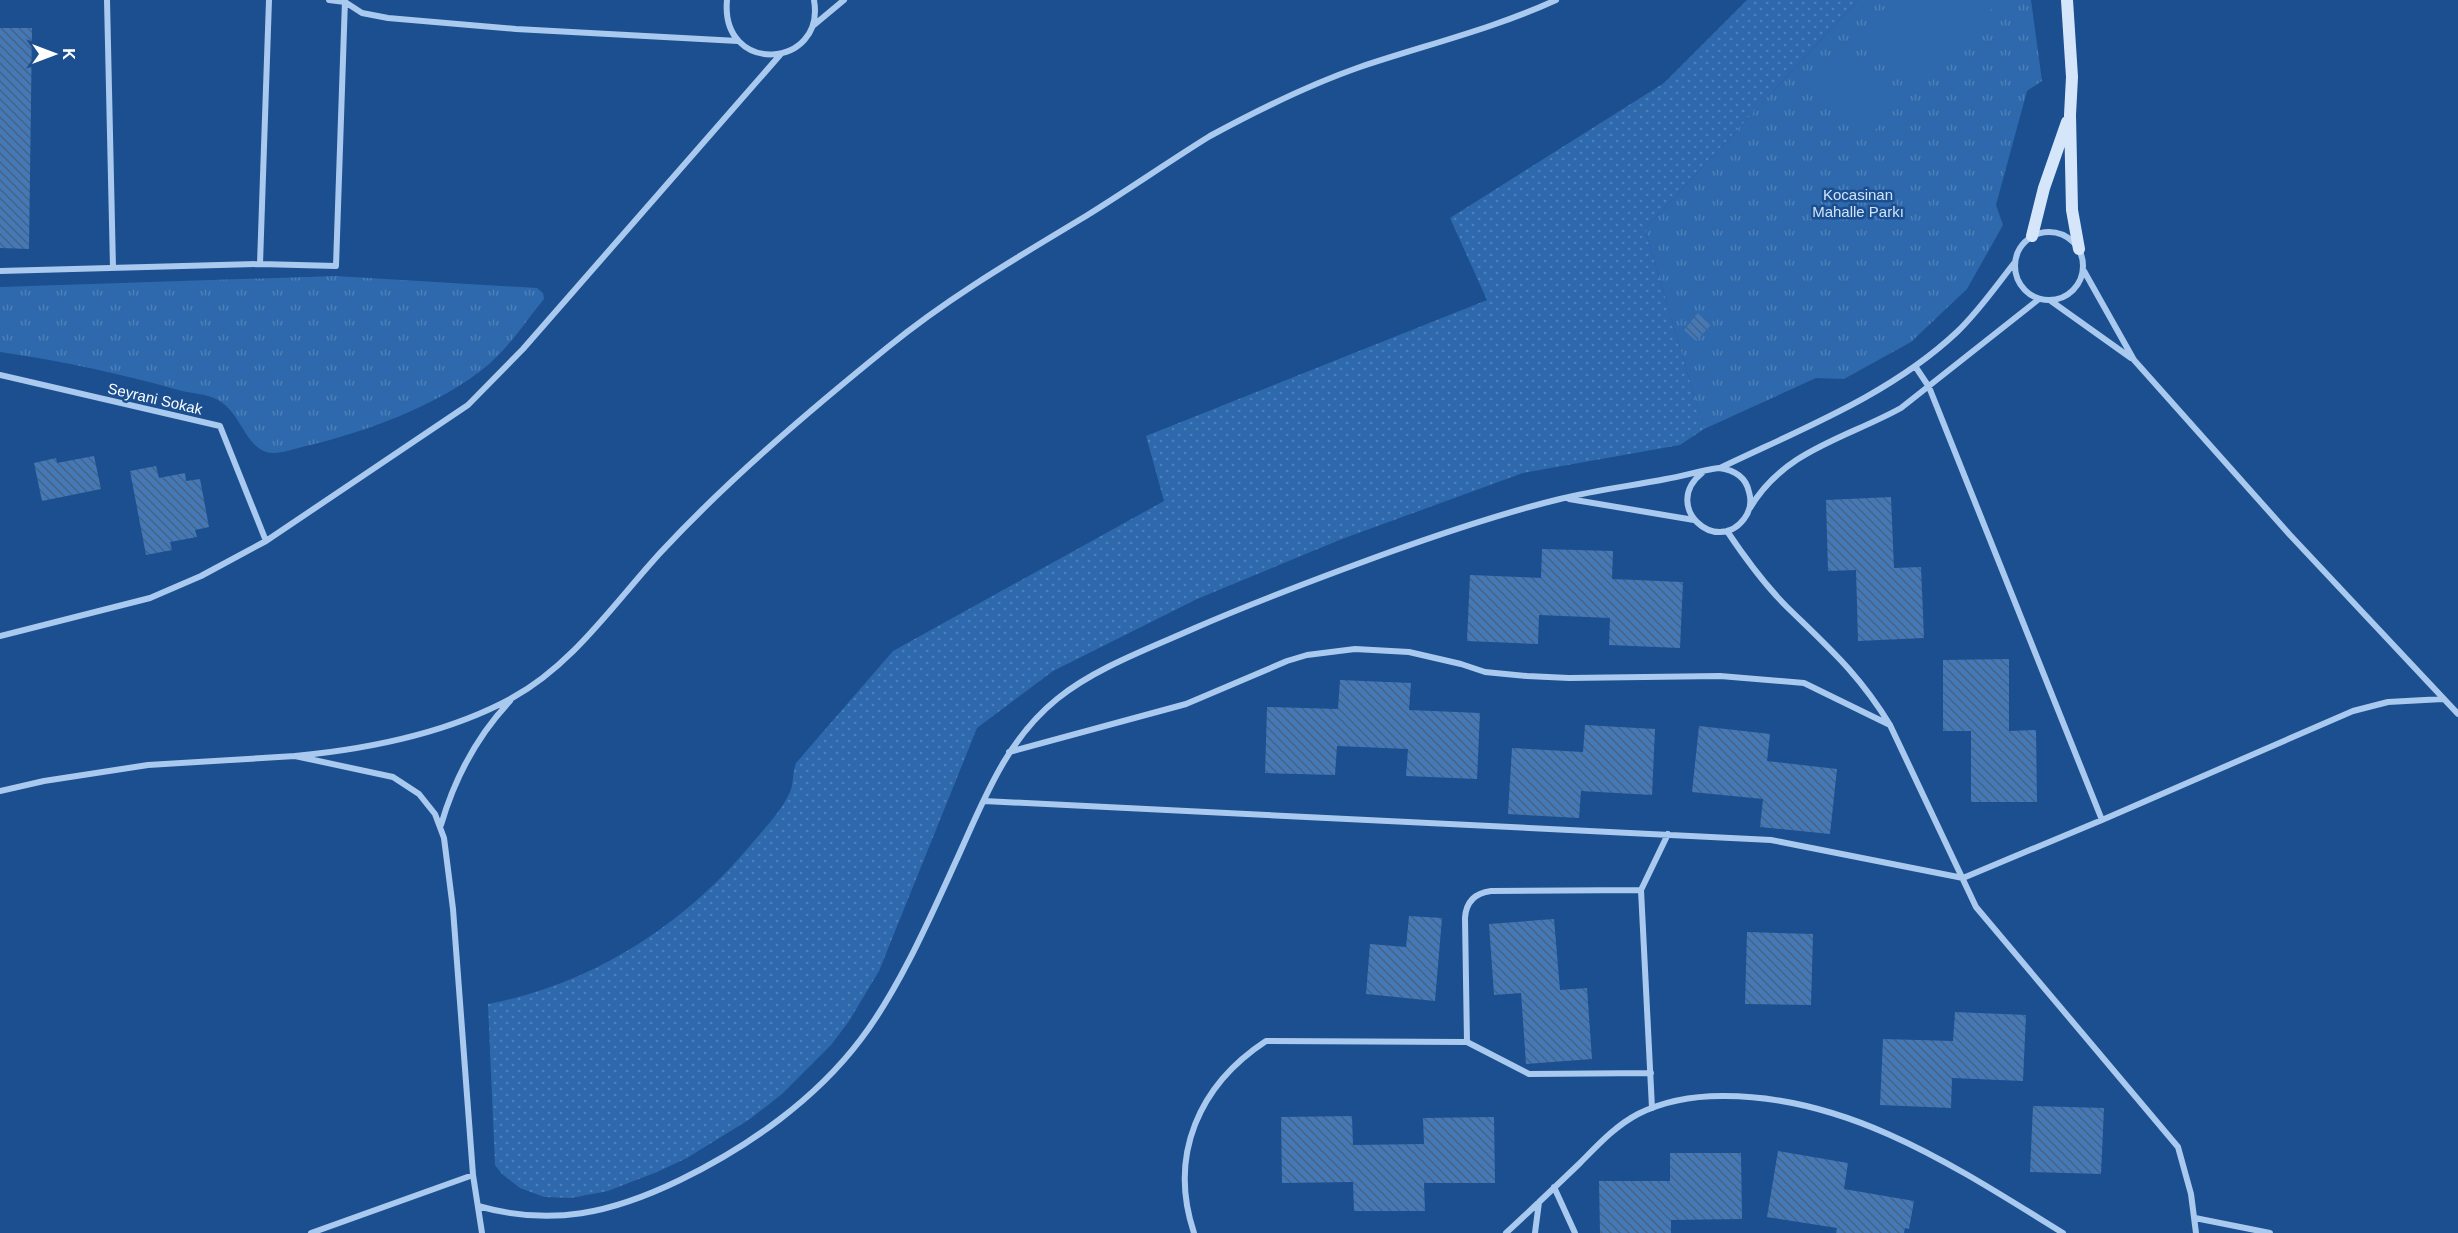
<svg xmlns="http://www.w3.org/2000/svg" width="2458" height="1233" font-family="Arial,sans-serif">
	<defs>
		<pattern id="grass-dots" width="8" height="8" patternUnits="userSpaceOnUse" patternTransform="scale(1.5)"><rect width="8" height="8" fill="#2e69ad"/><path d="M2 2h.1M6 6h.1" fill="none" stroke="#4d80b9" stroke-width="1.8" stroke-linecap="round"/></pattern>
		<pattern id="park-tufts" width="24" height="20" patternUnits="userSpaceOnUse" patternTransform="scale(1.5)"><rect width="24" height="20" fill="#2e69ad"/><path d="M3 7l-1-3M5 7V3M7 7l1-3M15 17l-1-3M17 17v-4M19 17l1-3" fill="none" stroke="#4d80b9"/></pattern>
		<pattern id="building-back-hatch" width="6" height="6" patternUnits="userSpaceOnUse" patternTransform="scale(1.5)"><rect width="6" height="6" fill="#4478b7"/><path d="M-1 5l2 2M0 0l6 6M5-1l2 2" fill="none" stroke="#486282"/></pattern>
	</defs>
	<rect width="100%" height="100%" fill="#1b4f8f"/>
	<path fill="url(#grass-dots)" d="M1747,0H1858L1645,229L1704,429L1680,445L1523,473L1342,539L1197,599L1053,671L977,728L879,971L849,1021L831,1045L782,1094L750,1119L687,1158L657,1172L608,1191L571,1198L544,1197L520,1188L502,1174L495,1165L488,1004C593,984 686,924 754,841C766,827 781,811 789,794C794,786 792,773 796,763L893,651L1164,501L1146,436L1487,300L1450,218L1664,83Z"/>
	<path fill="url(#park-tufts)" d="M1858,0H2031L2042,81L2027,91L1996,205L2003,225L1967,289L1911,342L1844,379L1816,378L1704,429L1645,229Z
		M336,276L537,288L543,293L544,299C526,321 510,346 488,365C439,406 363,433 302,447C290,450 278,455 266,452C245,445 241,413 218,400C205,393 192,394 178,390C119,373 61,361 0,352V287Z"/>
	<path fill="#2e69ad" d="M1893,0H2000L1912,91L1857,38Z
		M1842,53L1898,106L1871,134L1815,80Z"/>
	<path fill="url(#building-back-hatch)" d="M0,28H32L29,249L0,248Z
		M1698,313L1711,325L1696,341L1684,330Z
		M94,456L101,489L42,501L34,463L56,458L57,463Z
		M156,466L159,478L185,473L186,481L200,479L209,527L195,530L197,537L170,542L172,550L146,555L130,471Z
		M1891,497L1894,568L1921,567L1924,638L1858,641L1856,570L1828,571L1826,500Z
		M1542,549L1613,551L1612,579L1683,582L1680,648L1609,645L1610,618L1539,615L1538,644L1467,641L1470,575L1541,578Z
		M2009,659V731L2036,730L2037,802H1971V731H1943V660Z
		M1340,680L1411,683L1409,710L1480,713L1477,779L1406,776L1408,749L1337,746L1335,775L1265,773L1267,707L1338,709Z
		M1585,725L1655,729L1652,795L1581,791L1579,818L1508,814L1512,748L1583,752Z
		M1699,726L1770,734L1767,761L1837,769L1830,834L1760,827L1763,799L1692,792Z
		M1409,916L1442,918L1435,1001L1366,994L1370,944L1406,947Z
		M1554,919L1560,990L1587,988L1592,1059L1526,1064L1521,993L1494,995L1489,924Z
		M1747,932L1813,934L1811,1005L1745,1004Z
		M1955,1012L2026,1015L2023,1081L1952,1078L1951,1108L1880,1105L1883,1039L1953,1041Z
		M2033,1106L2104,1108L2101,1174L2030,1172Z
		M1352,1116L1353,1145L1424,1144L1423,1118L1494,1117L1495,1183H1424L1425,1211H1354L1353,1182L1282,1183L1281,1117Z
		M1778,1151L1848,1163L1844,1189L1914,1201L1909,1229L1905,1228L1904,1233H1836L1837,1228L1767,1217Z
		M1670,1153H1741L1742,1219L1671,1220V1233H1600L1599,1181H1670Z"/>
	<g fill="none" stroke-linecap="round" stroke-linejoin="round">
		<path stroke="#a9c9ee" stroke-width="6" d="M107,0L113,268
			M329,0L345,2L362,13L388,18L516,29L738,41
			M727,0C720,76 826,69 814,0
			M814,25L844,0
			M2015 266a34 34 0 1 1 68 0a34 34 0 1 1-68 0Z
			M260,264L269,0
			M0,271L260,264L336,266L345,0
			M2084,271L2134,360L2290,535L2458,714
			M2051,301L2131,358
			M1915,366L1929,387L2102,820
			M0,375L220,426L266,541
			M1720,468C1801,429 1890,395 1957,332C1979,311 1996,286 2015,262
			M1569,499L1694,520
			M1750,508C1784,450 1847,438 1901,408L2039,299
			M1727,531C1745,558 1764,584 1787,607C1829,648 1859,674 1890,725L1976,907L2178,1147L2191,1194L2196,1233
			M0,636L150,598L201,576L266,541L468,405L523,349L780,55
			M1009,752L1186,704L1287,661L1307,655L1355,649L1409,652L1461,664L1485,672L1527,676L1569,678L1720,676L1804,683L1890,725
			M295,756C368,749 446,734 512,698C573,665 615,602 661,552C730,478 809,411 888,347C949,297 1018,257 1086,216C1128,190 1168,162 1210,136C1258,110 1308,85 1360,67C1425,45 1493,29 1556,0
			M0,791L44,781L148,765L295,756L393,777L419,794L435,814L444,838L453,909L473,1175L482,1233
			M984,801L1771,840L1963,878L2102,820L2353,711L2388,702L2443,699
			M441,825C455,777 476,737 510,701
			M1641,890L1491,891C1475,893 1466,902 1465,918L1467,1042L1529,1074L1651,1073
			M1652,1108L1641,890L1668,834
			M1554,1187L1575,1233
			M478,1206C552,1227 612,1213 680,1180C748,1147 815,1100 861,1039C899,989 930,918 956,861C983,802 1005,741 1057,699C1095,668 1150,648 1195,628C1259,600 1324,576 1390,552C1446,532 1502,513 1560,499C1595,490 1631,486 1666,479C1684,476 1702,470 1719,468C1734,470 1746,477 1749,492C1752,502 1750,511 1744,519C1716,556 1661,506 1702,473
			M2195,1218L2270,1233
			M311,1233L473,1175
			M1194,1233C1168,1155 1199,1085 1266,1041L1467,1042
			M1506,1233C1531,1210 1555,1187 1579,1164C1597,1146 1615,1126 1638,1114C1664,1101 1693,1096 1722,1096C1850,1095 1959,1169 2063,1233
			M1535,1233L1539,1202"/>
		<path stroke="#d6e6fa" stroke-width="12" d="M2067,0L2072,77L2070,115L2072,210L2079,249
			M2032,236L2044,188L2067,122"/>
	</g>
	<g text-anchor="middle" stroke-width="5" stroke-linejoin="round" paint-order="stroke">
		<g font-size="15" fill="#cfe3fa" stroke="#1b4f8f">
			<text x="1858" y="200">Kocasinan<tspan x="1858" dy="17">Mahalle Parkı</tspan></text>
		</g>
		<g font-size="15" fill="#fff" stroke="#1b4f8f">
			<text transform="translate(155 399) rotate(13)" y="5">Seyrani Sokak</text>
		</g>
	</g>
	<g transform="translate(54 54) rotate(90)" stroke="#1b4f8f" stroke-width="4.5" paint-order="stroke">
	<path d="M0-4.5L10 22L0 15L-10 22Z" fill="#ffffff"/>
	<text y="-9" font-size="16" font-weight="bold" text-anchor="middle" fill="#ffffff">K</text>
	</g>
</svg>
